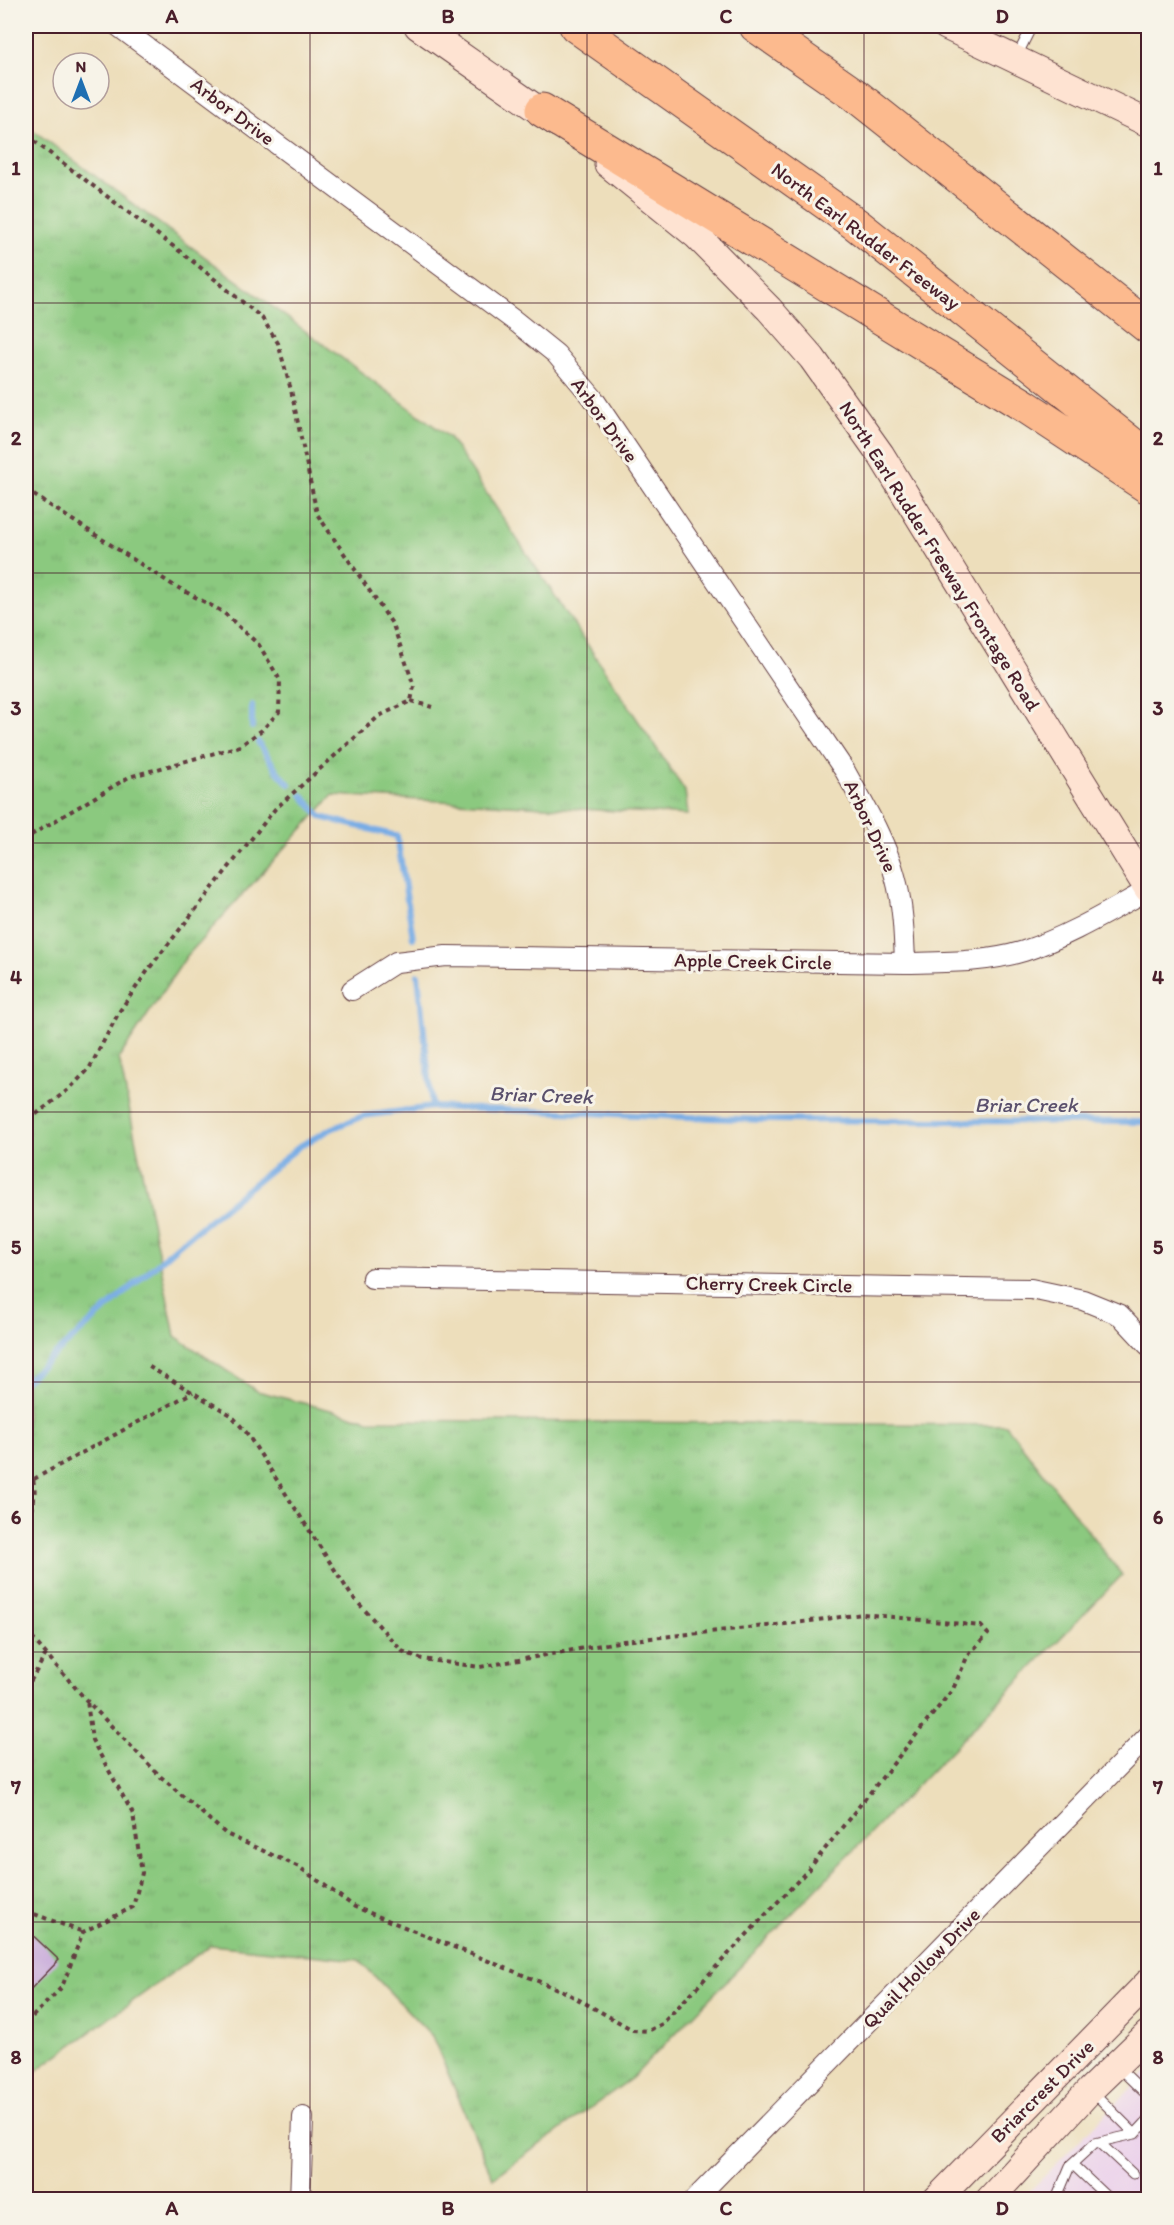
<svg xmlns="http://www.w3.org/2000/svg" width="1174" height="2225" font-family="Itim,sans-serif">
	<defs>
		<pattern id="grass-tufts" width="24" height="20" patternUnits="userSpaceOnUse" patternTransform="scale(1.5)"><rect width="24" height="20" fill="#8bc97f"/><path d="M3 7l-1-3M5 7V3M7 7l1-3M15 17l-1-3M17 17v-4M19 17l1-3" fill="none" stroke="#79ac6e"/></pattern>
	</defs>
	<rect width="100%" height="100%" fill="#f7f3e8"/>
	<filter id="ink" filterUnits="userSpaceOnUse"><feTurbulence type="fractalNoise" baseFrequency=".0167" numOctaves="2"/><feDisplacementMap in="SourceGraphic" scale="12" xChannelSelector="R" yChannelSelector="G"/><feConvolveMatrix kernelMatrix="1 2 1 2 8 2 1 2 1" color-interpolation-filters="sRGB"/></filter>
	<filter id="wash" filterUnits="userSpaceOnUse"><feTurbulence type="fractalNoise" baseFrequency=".008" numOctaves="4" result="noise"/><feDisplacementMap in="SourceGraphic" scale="24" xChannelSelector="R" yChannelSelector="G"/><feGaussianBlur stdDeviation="1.35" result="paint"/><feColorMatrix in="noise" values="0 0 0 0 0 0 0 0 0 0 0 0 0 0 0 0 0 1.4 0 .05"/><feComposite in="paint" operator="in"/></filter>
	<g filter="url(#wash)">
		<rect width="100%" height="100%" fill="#eddebb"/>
		<path fill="#ebd1eb" d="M1148,2071V2199H1022Z"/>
		<path fill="url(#grass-tufts)" stroke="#6a7455" stroke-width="1.5" d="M26,125L449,437L685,791L688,815L333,795L186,957L119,1058L175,1336L257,1391L369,1420L1006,1425L1122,1575L632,2078L493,2178L432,2036L359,1960L211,1945L26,2078Z"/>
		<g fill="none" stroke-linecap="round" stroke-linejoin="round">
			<path stroke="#77ace5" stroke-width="6" d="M252,727V705
				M258,742L278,772L289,784
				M302,795L321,817L397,836L413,938
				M418,975L432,1107
				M26,1380L175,1248L300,1146L331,1129L363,1116L432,1107L764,1120L1148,1122"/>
		</g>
		<g id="blocks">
			<path fill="#ceb4dc" d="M26,1929L59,1960L26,1994Z"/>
		</g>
	</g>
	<g filter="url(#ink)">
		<use href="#blocks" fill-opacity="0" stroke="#623c41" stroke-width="1.5"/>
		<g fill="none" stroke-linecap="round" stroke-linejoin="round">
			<defs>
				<path id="lane" d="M1016,58L1032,26
					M1118,2067L1148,2096
					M1092,2091L1135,2134L1148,2120
					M1099,2142L1133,2174
					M1072,2164L1109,2199
					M1060,2200L1057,2197L1070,2166L1095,2143L1135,2134"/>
				<path id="street" d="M118,26L515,321L556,354L593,398L845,771C863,804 885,839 895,876C903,904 904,934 905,963
					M352,990L396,962L446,956L905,963C945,962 985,963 1024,951C1067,937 1108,912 1148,890
					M372,1278L1031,1289L1083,1300L1120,1315L1148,1345
					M300,2200L303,2117
					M694,2200L1148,1736"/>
				<path id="secondary" d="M418,26L557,123
					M946,26L1148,123
					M608,164L697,236L769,309L812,358L881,455L1148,889
					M936,2200L1148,1983
					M989,2200L1090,2090L1148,2034"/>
				<path id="highway" d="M576,26L857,225L1148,457
					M756,26L855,95L1148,327
					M542,110L1025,406L1148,487"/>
			</defs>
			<use href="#lane" stroke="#623c41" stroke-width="11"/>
			<use href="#street" stroke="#623c41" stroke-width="22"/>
			<use href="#secondary" stroke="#623c41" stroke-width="29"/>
			<use href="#highway" stroke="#623c41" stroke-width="35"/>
			<path stroke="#623c41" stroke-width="4" stroke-dasharray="4.5 4.5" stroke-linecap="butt" d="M26,137L35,142L190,259L262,318L278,343L291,390L317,514L393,625L414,686L411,701L379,716L275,809L151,966L119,1012L89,1069L69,1089L26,1122
				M26,490L173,585L223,612L259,645L280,680L279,712L262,730L240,746L129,777L26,838
				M411,701L432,707
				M26,1242L29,1245
				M26,1463C38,1486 37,1498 26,1522
				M34,1479L193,1392
				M26,1631L87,1701L161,1777L226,1834L299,1867L355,1907L565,1992L633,2030L648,2031L662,2024L808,1870L953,1689L968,1655L988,1634L981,1626L863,1614L795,1623L623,1641L480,1667L422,1659L402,1651L351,1595L246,1432L231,1415L146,1365
				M26,1689L46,1654
				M26,1911L83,1932
				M26,2023L62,1987L83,1932L133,1907L142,1873L133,1814L92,1740L87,1701"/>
			<use href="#lane" stroke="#fff" stroke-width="9"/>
			<use href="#street" stroke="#fff" stroke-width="20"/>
			<use href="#secondary" stroke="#fee3d2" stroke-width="27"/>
			<use href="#highway" stroke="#fcba8e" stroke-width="33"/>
		</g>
	</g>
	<path fill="none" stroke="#4a1f2b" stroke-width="1.5" stroke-opacity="0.55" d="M310,26V2200M587,26V2200M864,26V2200M26,303H1148M26,573H1148M26,843H1148M26,1112H1148M26,1382H1148M26,1652H1148M26,1922H1148"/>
	<g text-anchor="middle" stroke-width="6" stroke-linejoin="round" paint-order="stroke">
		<g font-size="20" fill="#4a1f2b" stroke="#f7f3e8">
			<text transform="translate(233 111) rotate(37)" y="7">Arbor Drive</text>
			<text transform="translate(866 236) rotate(37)" y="7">North Earl Rudder Freeway</text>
			<text transform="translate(605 420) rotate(54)" y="7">Arbor Drive</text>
			<text transform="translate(940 556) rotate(58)" y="7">North Earl Rudder Freeway Frontage Road</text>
			<text transform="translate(871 826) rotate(65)" y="7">Arbor Drive</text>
			<text transform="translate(753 961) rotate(1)" y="7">Apple Creek Circle</text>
			<text transform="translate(769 1284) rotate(1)" y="7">Cherry Creek Circle</text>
			<text transform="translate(921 1968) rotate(-46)" y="7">Quail Hollow Drive</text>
			<text transform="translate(1042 2091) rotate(-45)" y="7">Briarcrest Drive</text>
		</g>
		<g font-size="21" font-style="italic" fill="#5a506c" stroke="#f7f3e8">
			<text transform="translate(541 1095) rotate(2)" y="7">Briar Creek</text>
			<text x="1026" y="1112">Briar Creek</text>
		</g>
	</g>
	<rect width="1174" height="2225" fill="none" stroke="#f7f3e8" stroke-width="66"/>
	<g transform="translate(81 81)"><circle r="28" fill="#f7f3e8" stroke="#b29e9c" stroke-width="1.5"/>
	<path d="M0-4.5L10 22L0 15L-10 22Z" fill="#1f6fb2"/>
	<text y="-9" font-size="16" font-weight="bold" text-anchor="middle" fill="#4a1f2b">N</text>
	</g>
	<rect x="33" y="33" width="1108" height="2159" fill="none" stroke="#4a1f2b" stroke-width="2"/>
	<g font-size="20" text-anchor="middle" font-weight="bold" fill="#4a1f2b">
		<text x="172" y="23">A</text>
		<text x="448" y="23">B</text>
		<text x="726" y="23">C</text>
		<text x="1002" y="23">D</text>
		<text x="16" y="175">1</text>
		<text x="1158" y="175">1</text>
		<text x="16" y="445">2</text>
		<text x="1158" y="445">2</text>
		<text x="16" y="715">3</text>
		<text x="1158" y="715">3</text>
		<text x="16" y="984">4</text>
		<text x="1158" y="984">4</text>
		<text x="16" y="1254">5</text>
		<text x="1158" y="1254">5</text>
		<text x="16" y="1524">6</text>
		<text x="1158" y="1524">6</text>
		<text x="16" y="1794">7</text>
		<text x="1158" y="1794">7</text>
		<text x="16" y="2064">8</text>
		<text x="1158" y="2064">8</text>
		<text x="172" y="2215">A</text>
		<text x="448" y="2215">B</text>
		<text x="726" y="2215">C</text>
		<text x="1002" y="2215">D</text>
	</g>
</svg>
